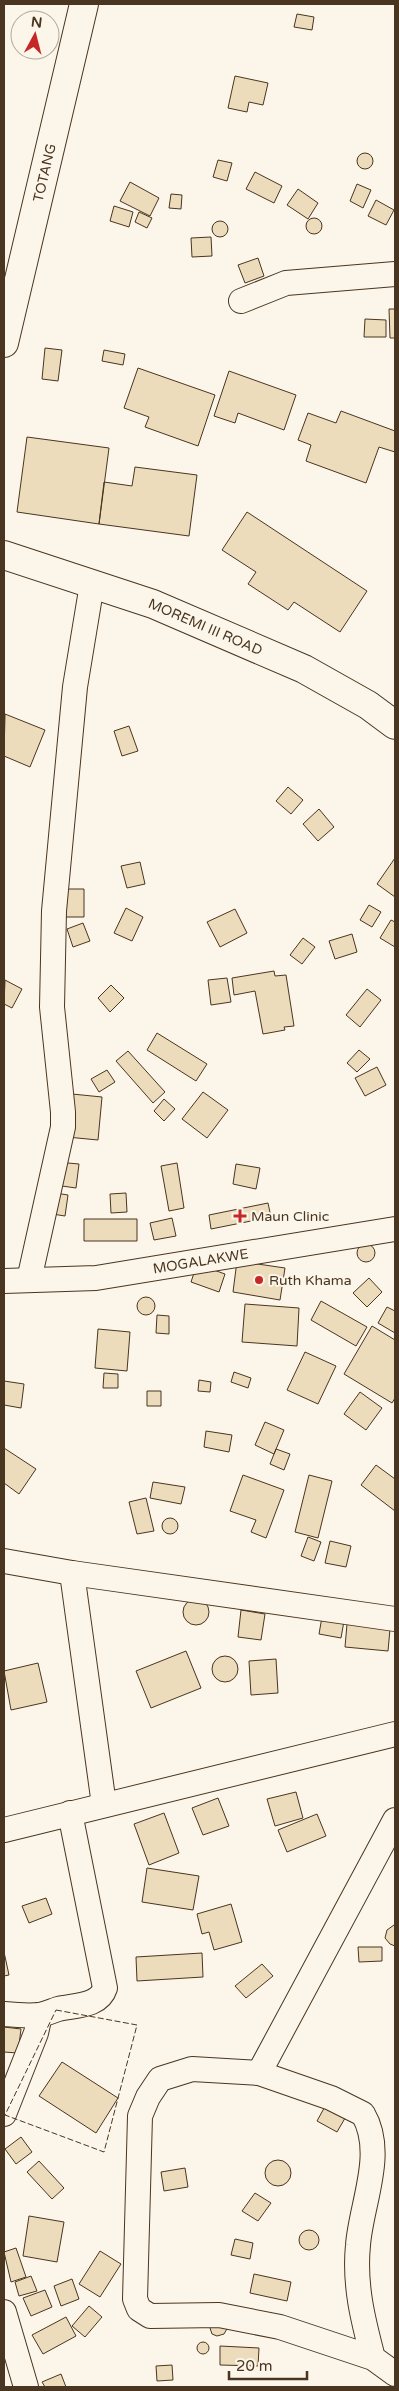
<svg xmlns="http://www.w3.org/2000/svg" width="399" height="2391" font-family="'Varela Round',sans-serif">
	<rect width="100%" height="100%" fill="#fbf6e9"/>
	<path fill="#ecdcbc" stroke="#4a3520" d="M297,14L314,17L312,30L294,27Z
		M235,76L268,83L263,105L249,102L247,112L228,108Z
		M357 161a8 8 0 1 1 16 0a8 8 0 1 1-16 0Z
		M218,160L232,163L227,181L213,177Z
		M255,172L282,186L274,203L246,189Z
		M130,182L159,198L150,216L120,201Z
		M357,184L371,190L363,208L350,201Z
		M298,189L318,203L308,219L287,205Z
		M171,194L182,195L181,209L169,208Z
		M376,200L394,210L386,225L368,216Z
		M114,206L133,212L129,227L110,221Z
		M139,212L152,218L147,228L135,222Z
		M306 226a8 8 0 1 1 16 0a8 8 0 1 1-16 0Z
		M212 229a8 8 0 1 1 16 0a8 8 0 1 1-16 0Z
		M211,237L212,256L192,257L191,238Z
		M258,258L264,276L245,283L238,265Z
		M389,309H395V338H390Z
		M365,319L386,320V337H364Z
		M45,348L62,350L58,381L42,379Z
		M104,350L125,354L123,365L102,361Z
		M138,368L215,395L198,446L145,427L149,417L124,408Z
		M229,371L296,395L284,430L238,413L235,423L214,416Z
		M341,411L395,431V452L379,447L366,483L306,461L311,445L298,440L308,413L336,423Z
		M27,437L109,448L99,524L17,512Z
		M135,467L197,475L189,536L99,524L104,482L132,486Z
		M247,512L367,591L340,632L294,602L288,610L248,584L256,572L222,550Z
		M5,714L45,730L30,767L4,756Z
		M129,726L138,751L122,756L114,731Z
		M288,787L303,800L291,814L276,801Z
		M319,809L334,827L318,841L303,824Z
		M395,858V897L377,884Z
		M140,862L145,884L127,888L121,866Z
		M64,889H84V917H64Z
		M369,905L381,912L372,927L360,920Z
		M126,908L143,917L132,941L114,933Z
		M235,909L247,933L220,947L207,922Z
		M391,920L395,922V947L380,938Z
		M83,923L90,941L73,947L67,929Z
		M352,934L357,952L335,959L329,941Z
		M303,938L315,947L302,964L290,955Z
		M274,971L275,976L286,975L294,1026L284,1027L285,1030L263,1034L255,991L234,995L232,978Z
		M227,978L231,1002L211,1005L208,980Z
		M5,980L22,989L12,1008L4,1004Z
		M111,985L124,998L110,1012L98,998Z
		M367,989L381,1000L360,1027L346,1015Z
		M157,1033L207,1064L196,1081L147,1050Z
		M359,1050L370,1059L357,1072L347,1063Z
		M128,1051L165,1092L153,1103L116,1061Z
		M377,1067L386,1085L365,1096L355,1078Z
		M107,1070L115,1082L99,1092L91,1079Z
		M203,1092L228,1110L207,1138L182,1119Z
		M72,1094L102,1097L98,1140L67,1137Z
		M164,1099L175,1109L164,1121L154,1111Z
		M57,1162L79,1164L76,1188L55,1185Z
		M177,1163L184,1208L169,1211L161,1166Z
		M236,1164L260,1168L256,1189L233,1184Z
		M49,1192L68,1195L65,1216L46,1213Z
		M126,1193L127,1212L111,1213L110,1194Z
		M268,1203L271,1217L211,1229L209,1215Z
		M172,1218L176,1236L154,1240L150,1223Z
		M84,1219H137V1241H84Z
		M357 1253a9 9 0 1 1 18 0a9 9 0 1 1-18 0Z
		M237,1261L285,1268L280,1300L233,1292Z
		M197,1264L225,1274L219,1292L191,1282Z
		M369,1278L382,1292L367,1307L353,1293Z
		M137 1306a9 9 0 1 1 18 0a9 9 0 1 1-18 0Z
		M321,1301L367,1327L356,1346L311,1320Z
		M245,1304L299,1308L297,1346L242,1342Z
		M387,1307L395,1311V1333L378,1323Z
		M157,1315L169,1316V1334L156,1333Z
		M372,1326L395,1340V1398L392,1403L344,1374Z
		M98,1329L130,1332L127,1371L95,1368Z
		M305,1352L336,1366L318,1404L287,1390Z
		M234,1372L251,1378L248,1388L231,1382Z
		M104,1373L118,1374V1388H103Z
		M199,1380L211,1382L210,1392L198,1391Z
		M4,1381L24,1384L21,1408L4,1405Z
		M147,1391H161V1406H147Z
		M360,1392L382,1408L366,1430L344,1414Z
		M265,1422L284,1430L274,1454L255,1445Z
		M206,1431L232,1435L229,1452L204,1447Z
		M4,1448L36,1469L19,1494L4,1483Z
		M276,1449L290,1454L284,1470L270,1464Z
		M376,1465L395,1479V1511L361,1485Z
		M243,1475L284,1490L266,1538L251,1532L256,1520L230,1511Z
		M309,1475L332,1481L318,1538L295,1532Z
		M153,1482L185,1487L181,1504L150,1498Z
		M146,1498L154,1531L137,1534L129,1502Z
		M162 1526a8 8 0 1 1 16 0a8 8 0 1 1-16 0Z
		M308,1537L321,1542L314,1561L301,1556Z
		M330,1541L351,1546L346,1567L325,1563Z
		M183 1612a13 13 0 1 1 26 0a13 13 0 1 1-26 0Z
		M241,1610L265,1614L261,1640L238,1637Z
		M322,1617L344,1621L341,1638L319,1634Z
		M347,1624L390,1629L388,1651L345,1647Z
		M186,1651L201,1688L151,1708L136,1671Z
		M212 1669a13 13 0 1 1 26 0a13 13 0 1 1-26 0Z
		M276,1659L278,1693L251,1695L249,1661Z
		M38,1663L47,1702L11,1710L4,1671Z
		M296,1792L303,1818L275,1826L267,1799Z
		M218,1798L229,1826L203,1835L192,1808Z
		M164,1813L179,1853L149,1865L134,1824Z
		M317,1814L326,1836L287,1852L278,1830Z
		M147,1868L199,1876L193,1910L142,1902Z
		M46,1898L52,1914L29,1923L22,1906Z
		M231,1904L242,1942L214,1950L209,1932L202,1934L197,1914Z
		M394,1925H395V1946L390,1944L385,1938L387,1930Z
		M358,1947H382V1961L359,1962Z
		M4,1952L9,1975L4,1976Z
		M202,1953L203,1977L137,1981L136,1957Z
		M262,1964L273,1976L246,1998L235,1986Z
		M4,2027L21,2029L18,2053L4,2052Z
		M62,2062L118,2098L96,2133L39,2096Z
		M328,2101L348,2113L337,2132L317,2121Z
		M21,2137L32,2152L16,2164L5,2149Z
		M265 2173a13 13 0 1 1 26 0a13 13 0 1 1-26 0Z
		M39,2161L64,2188L52,2199L27,2172Z
		M185,2168L188,2187L164,2191L161,2172Z
		M255,2193L271,2203L258,2221L242,2211Z
		M29,2216L64,2222L57,2262L23,2256Z
		M299 2240a10 10 0 1 1 20 0a10 10 0 1 1-20 0Z
		M235,2239L253,2243L250,2259L231,2255Z
		M16,2248L26,2277L11,2282L4,2252Z
		M100,2251L121,2264L100,2297L79,2284Z
		M254,2274L291,2282L287,2301L250,2293Z
		M31,2276L37,2291L19,2296L15,2282Z
		M72,2279L79,2299L61,2306L54,2286Z
		M45,2290L52,2307L31,2316L23,2298Z
		M89,2306L102,2317L85,2337L72,2326Z
		M66,2317L76,2336L43,2354L32,2335Z
		M209,2325L228,2327L224,2334L217,2336L212,2334Z
		M197 2348a6 6 0 1 1 12 0a6 6 0 1 1-12 0Z
		M220,2346L259,2348L258,2366L220,2365Z
		M172,2365L173,2380L157,2381L156,2366Z
		M61,2374L66,2387H45L42,2382Z"/>
	<g fill="none" stroke-linecap="round" stroke-linejoin="round">
		<defs>
			<g id="street">
				<path d="M241,301L286,283L395,274"/>
				<path d="M29,1280L63,1127V1112L52,1007L54,911L75,687L92,584"/>
				<path id="s1" d="M4,1281L96,1278L395,1229"/>
				<path d="M4,1561L72,1573L395,1619"/>
				<path d="M72,1573L104,1805"/>
				<path d="M4,1830L395,1734"/>
				<path d="M4,2014C15,2015 28,2016 39,2015C46,2014 52,2011 58,2009C74,2005 99,2007 105,1988L70,1813"/>
				<path d="M259,2073L395,1820"/>
				<path d="M4,2114L36,2033L40,2015"/>
				<path d="M4,2312L26,2387"/>
				<path d="M373,2358C363,2320 354,2285 358,2245C361,2204 386,2153 363,2114L331,2098L259,2073L192,2069L160,2079L148,2097L140,2116L135,2299L139,2309L150,2316L219,2315L280,2327L373,2358L395,2374"/>
			</g>
			<g id="secondary">
				<path id="s2" d="M4,343L84,4"/>
				<path id="s3" d="M4,555L153,604L304,669L368,705L395,725"/>
			</g>
		</defs>
		<use href="#street" stroke="#4a3520" stroke-width="26"/>
		<use href="#secondary" stroke="#4a3520" stroke-width="30"/>
		<use href="#street" stroke="#fbf6e9" stroke-width="24"/>
		<use href="#secondary" stroke="#fbf6e9" stroke-width="28"/>
		<path stroke="#4a3520" stroke-width="1" stroke-dasharray="6 2.5" stroke-linecap="butt" d="M56,2010L137,2025L104,2152L5,2115Z"/>
	</g>
	<g fill="#c62828" stroke="#fbf6e9" stroke-width="2">
		<path d="M237.5 1208.5h5v5h5v5h-5v5h-5v-5h-5v-5h5z"/>
		<circle cx="259" cy="1280" r="5"/>
	</g>
	<g text-anchor="middle" stroke-width="4" stroke-linejoin="round" paint-order="stroke">
		<g font-size="14" fill="#4a3520" stroke="#fbf6e9">
			<text dy="5" stroke="none"><textPath href="#s2" startOffset="175">TOTANG</textPath></text>
			<text dy="5" stroke="none"><textPath href="#s3" startOffset="214">MOREMI III ROAD</textPath></text>
			<text dy="5" stroke="none"><textPath href="#s1" startOffset="198">MOGALAKWE</textPath></text>
		</g>
		<g font-size="14" fill="#4a3520" stroke="#fbf6e9" text-anchor="start">
			<text x="251" y="1221">Maun Clinic</text>
			<text x="269" y="1285">Ruth Khama</text>
		</g>
	</g>
	<rect width="399" height="2391" fill="none" stroke="#4a3520" stroke-width="10"/>
	<g transform="translate(35 35) rotate(7)"><circle r="24" fill="#fbf6e9" stroke="#b4a999"/>
	<path d="M0-4L9 19L0 12L-9 19Z" fill="#c62828"/>
	<text y="-8" font-size="14" font-weight="bold" text-anchor="middle" fill="#4a3520">N</text>
	</g>
	<path d="M229 2371v8h78v-8" fill="none" stroke="#4a3520" stroke-width="2.5"/>
	<text x="236" y="2371" font-size="15" fill="#4a3520" stroke="#fbf6e9" stroke-width="4" paint-order="stroke">20 m</text>
</svg>
